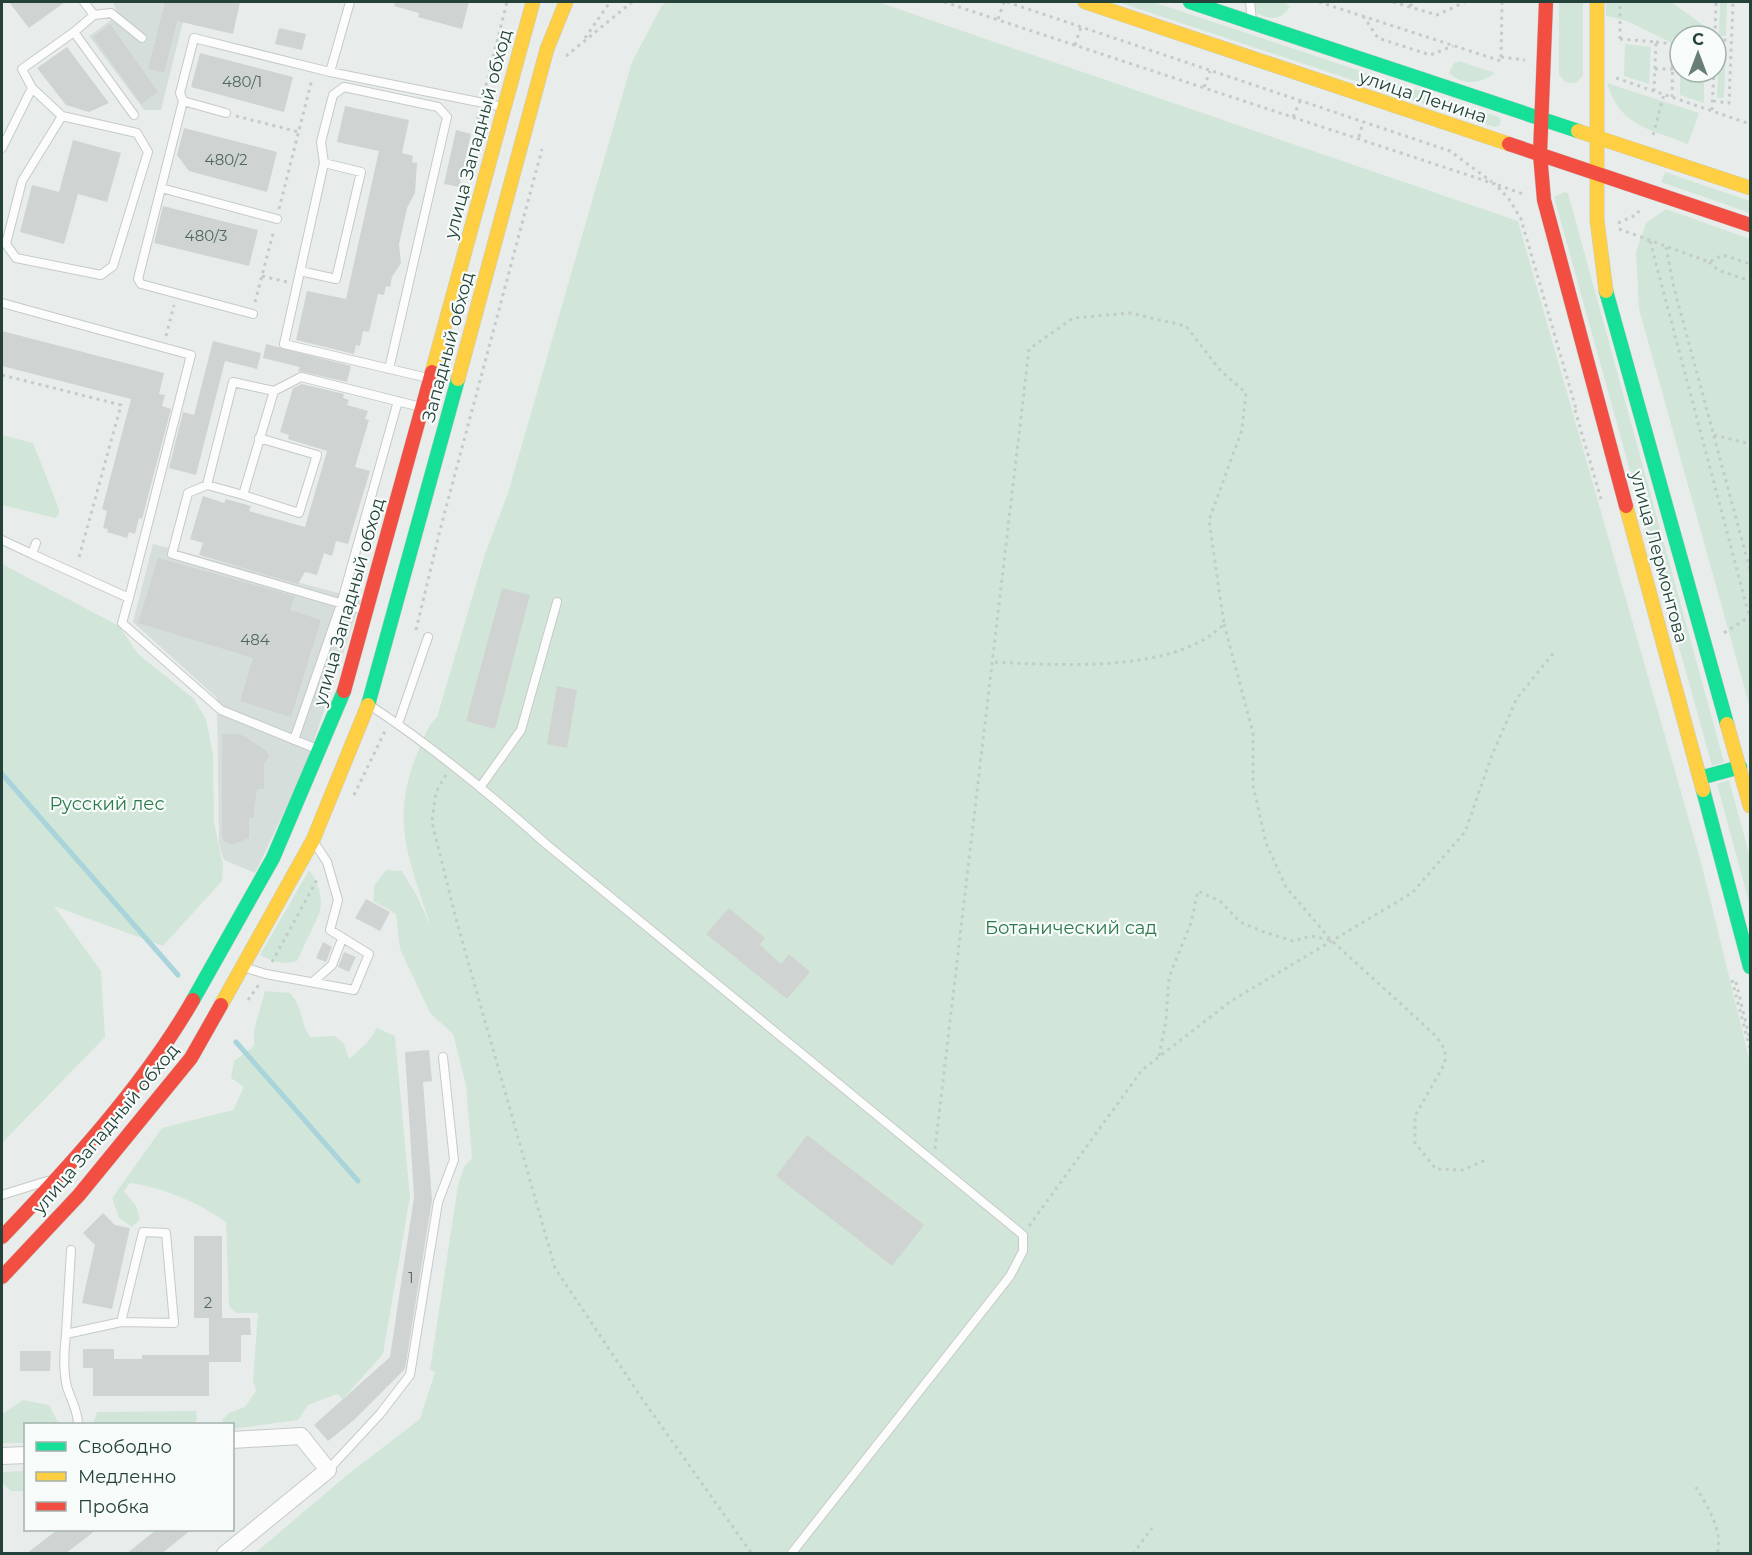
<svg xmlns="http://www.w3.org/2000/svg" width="1752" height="1555" font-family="Montserrat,sans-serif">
	<rect width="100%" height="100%" fill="#e8edeb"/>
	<path fill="#d6dedb" d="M113,2H188L161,110H144L89,36L118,15Z
		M153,544L361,599L305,768L255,873L224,860L219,844L217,698L133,622Z"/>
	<path fill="#d1e6d8" d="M668,2H878L1518,221L1701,862L1750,1062V1553L254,1554L347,1475L420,1419L435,1372L430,1370L458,1185L464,1167L472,1158L466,1086L453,1034L430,1013L400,949L396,914L373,901L374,886L386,870L402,871L418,898L431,928C410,859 388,821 419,749C424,738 428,724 437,717L485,554L508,493L632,62L662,5Z
		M1118,2H1153L1499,117L1501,120L1499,126L1494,127Z
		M1254,2H1285L1290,7C1279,21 1272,20 1256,13Z
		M1559,2H1583V76L1576,83L1565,82L1559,74Z
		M1606,2H1671L1706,27L1703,36H1680V47L1627,21L1606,16Z
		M1720,2H1727L1726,36H1719Z
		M1625,44L1651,47L1649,84L1624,76Z
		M1719,47H1726L1724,98H1717Z
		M1459,61L1495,73C1480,84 1463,86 1449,73L1454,63Z
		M1680,72H1704V103L1680,95Z
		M1607,83L1699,113L1688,144C1652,130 1619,126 1607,83Z
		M1665,172L1750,201V213L1661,182Z
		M1564,192L1568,193L1724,762L1712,766L1554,197Z
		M1666,209L1750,239V708L1639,309L1636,252L1646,223Z
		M2,435L33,443L59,509V515L55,518L2,505Z
		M2,564L119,626L138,654L194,699L206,719L213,754L214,823L223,865L222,881L163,946L54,906L101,971L105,1037L2,1143Z
		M1729,780L1750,857V906L1717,784Z
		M309,870C318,880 323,899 320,912L297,961C283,965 273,962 260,955Z
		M265,991L290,993C304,1009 299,1020 310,1037L335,1036L344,1044L349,1059L367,1043L377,1028L395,1036L410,1197L383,1354L343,1399L337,1394L308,1405L298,1420L233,1429L232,1424H224L222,1420L229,1413L245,1407L256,1391L253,1380L258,1313H236L229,1306L226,1222C197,1202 165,1188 130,1183L124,1191L136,1206L140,1219L132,1227L119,1218L112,1198L162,1128L233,1110L244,1087L231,1078L234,1061L254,1046V1030Z
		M23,1400L49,1405L59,1424H26L25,1443H2V1414Z
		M196,1411L197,1419L194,1424H93L97,1412Z
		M25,1471V1491H11L2,1483V1472Z"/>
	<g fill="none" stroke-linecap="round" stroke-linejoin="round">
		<path stroke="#a9d4db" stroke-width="5" d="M2,774L178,975
			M236,1042L358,1181"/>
	</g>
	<path fill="#cfd4d2" d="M9,2H65L29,28Z
		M165,2H240L233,34L177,21L164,73L148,69Z
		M395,2H469L462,29L418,17L419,13L394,6Z
		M110,24L158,92L141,104L93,37Z
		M279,28L306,34L302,50L275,44Z
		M67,47L109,103L89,112L66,105L37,68Z
		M200,53L293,77L284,112L191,87Z
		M345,106L409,120L402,153L413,156L412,162L417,163L415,193L407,208L399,244L401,263L392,277L390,287L386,286L384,295L378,294L369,332L363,331L360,346L356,345L354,354L296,340L307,291L346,299L379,151L337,142Z
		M184,128L277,152L267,192L189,171L177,155Z
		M456,130L471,134L459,187L444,184Z
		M73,140L121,153L107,202L78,194L64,244L20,232L32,185L59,192Z
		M163,206L258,230L249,266L154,243Z
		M2,331L164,373L159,394L165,395L162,406L171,409L142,519L139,518L135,534L129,532L127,538L107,532L108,529L103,528L107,511L102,509L131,399L2,366Z
		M213,341L261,353L257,369L225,361L196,475L169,468L183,412L194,415Z
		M266,344L351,366L347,382L298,371L300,367L263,358Z
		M302,384L344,394L343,398L349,400L347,405L368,411L365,419L369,420L355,467L370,471L348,544L336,541L332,556L324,553L317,575L305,572L298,584L199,555L203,543L190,539L203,496L224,503L226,499L251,506L249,511L305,527L327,451L288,439L289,435L280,432L293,388Z
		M158,558L295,596L290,610L321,620L291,717L240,701L253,658L138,623Z
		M502,588L530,595L495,729L466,721Z
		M557,686L577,690L567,748L547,744Z
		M222,734H240L267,751L269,757L264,763V789H257L253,818H249V838L232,845L224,841L222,836Z
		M366,899L390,912L380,931L355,918Z
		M729,908L765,938L760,945L781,964L789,954L810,972L787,999L706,934Z
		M323,942L332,947L326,962L316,958Z
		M344,952L356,957L349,972L338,967Z
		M429,1050L432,1081L423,1082L432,1200L405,1369L354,1420L328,1441L314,1425L390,1357L414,1197L405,1052Z
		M807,1135L924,1225L892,1266L776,1176Z
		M103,1213L115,1225L130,1228L112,1309L82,1303L95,1245L83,1233Z
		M194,1236H222V1318H250L251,1335H241V1362H209V1396H93V1368H83V1349H114V1359H142V1355H209V1318H194Z
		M20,1351H51L50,1371H20Z
		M57,1530H96L65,1554H26Z
		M156,1530H191L161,1554H126Z"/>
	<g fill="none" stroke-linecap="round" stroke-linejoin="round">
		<defs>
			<path id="lane" d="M84,2L94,15L74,32L134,115
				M1250,2L1252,21
				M94,15L111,13L142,38
				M330,72L350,2
				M183,101L226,113
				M62,116L22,181L6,244L16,258L101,275L113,266L148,152L137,133L62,116L32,88L22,69L74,32
				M2,148L32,88
				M161,188L277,219
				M300,271L336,279L361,172L324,163
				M2,303L191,355L129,598
				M253,314L141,284L138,279L183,101L180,93L194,38L330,72L503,107
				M389,369L447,117L438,107L344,87L333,95L321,142L324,163L284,344L428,378
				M259,438L317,455L299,513L243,495L274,391L301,377L421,407
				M207,485L188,493L172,554L367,611
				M243,495L207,485L233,382L274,391
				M2,540L32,554
				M36,543L32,554L129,598L122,623L221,710L317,749
				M368,704C432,746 489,793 546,844L1023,1235V1251L1010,1276L791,1554
				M398,724L428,637
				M294,740L341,604L398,401
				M481,786L521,730L557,602
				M243,967L266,974L354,990L369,954L330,930L338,900L327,862L314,842
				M314,981L332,965L342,939
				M2,1195L47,1181
				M66,1334L71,1250
				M78,1424C78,1411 71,1400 67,1387C63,1371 64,1351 66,1334L121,1322L174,1323L166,1233L143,1232L121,1322
				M328,1470L380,1414L410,1375L438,1202L454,1160L443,1057"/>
			<path id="street" d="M2,1456L26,1455
				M225,1554L328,1470L301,1436L232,1440"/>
			<path id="fast" d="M1190,2L1578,131
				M1606,291L1727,724
				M368,705L458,379
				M1700,778L1740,767
				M1703,790L1750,967
				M193,1000L273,858L344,691"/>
			<path id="slow" d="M1085,2L1509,144
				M1597,2V220L1606,291
				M1578,131L1750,188
				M432,372L533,2
				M458,379L547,49L566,2
				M1626,506L1703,790
				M1727,724L1750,806
				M221,1005L313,840L368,705"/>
			<path id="jam" d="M1546,2L1540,154L1544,200L1626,506
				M1509,144L1750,225
				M344,691L432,372
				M2,1237C70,1166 144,1085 193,1000
				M2,1277L79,1195L191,1058L221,1005"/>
		</defs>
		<use href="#lane" stroke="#c5cac8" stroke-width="10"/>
		<use href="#street" stroke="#c5cac8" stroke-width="18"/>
		<use href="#fast" stroke="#c3cbc8" stroke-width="15"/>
		<use href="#slow" stroke="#c3cbc8" stroke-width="15"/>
		<use href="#jam" stroke="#c3cbc8" stroke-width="15"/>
		<path stroke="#c3ccca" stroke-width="3" stroke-dasharray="3 4.5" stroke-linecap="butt" d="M944,2L1495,184L1509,199L1521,219L1577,412
			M1007,2L1450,151L1492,182
			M1319,2L1501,61L1502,2
			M1393,2L1437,15L1465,2
			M1410,6L1414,2
			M1363,16L1378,38L1430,55L1453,46
			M998,19L1004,2
			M1715,36L1716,2
			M585,38L610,2
			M1620,39L1656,42L1654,91
			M1620,39V2
			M1716,40H1731
			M1656,42L1673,44L1672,97
			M1075,45L1081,27
			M566,56L632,2
			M1501,57L1525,60
			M1655,69H1673
			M1616,78L1750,124
			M1204,87L1210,71
			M484,93L507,2
			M1713,101L1729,103L1733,2
			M1712,110L1714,72
			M236,116L299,132
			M1293,117L1300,101
			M1653,135L1664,94
			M1359,137L1363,122
			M471,148L479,114
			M1498,185L1523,194
			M279,209L312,79
			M1618,223L1638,214L1639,206
			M1619,229L1709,262L1723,255L1750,264
			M1650,241L1750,619
			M1666,247L1674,288L1750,570
			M1709,262L1718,270L1750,281
			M262,276L287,282
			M255,302L274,230
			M166,336L174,305
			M2,375L121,405L78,561
			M1575,410L1601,499
			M1714,435L1750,444
			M1224,624L1253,733V785L1266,843L1286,887L1331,940L1436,1036L1445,1050V1063L1415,1116V1143L1436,1169L1463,1170L1488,1159
			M416,630L440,530L542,149
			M1724,633L1750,616
			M446,775L436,792L432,822L456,919L555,1268L645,1403L752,1554
			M354,795L385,731
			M272,962L318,878
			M1732,980L1750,1049
			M1736,982L1750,1040
			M248,1000L260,983
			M1159,1056L1166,1021L1169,977L1191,923L1198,891L1221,902L1240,922L1264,932L1293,941L1311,936L1330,940
			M935,1149L1029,349L1073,318L1130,313L1186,326L1220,370L1246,393L1242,430L1209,520L1224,624C1175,674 1058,665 992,662
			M1029,1226L1142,1070L1231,1001L1412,893L1465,832L1492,755L1517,698L1556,650
			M1696,1487C1707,1506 1724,1531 1717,1554
			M1133,1554L1152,1528"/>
		<use href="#lane" stroke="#fcfcfc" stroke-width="8"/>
		<use href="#street" stroke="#fcfcfc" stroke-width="16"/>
		<use href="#fast" stroke="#16e098" stroke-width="14"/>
		<use href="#slow" stroke="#ffcf43" stroke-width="14"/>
		<use href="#jam" stroke="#f24e42" stroke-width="14"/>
	</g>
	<g text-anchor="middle" stroke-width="4.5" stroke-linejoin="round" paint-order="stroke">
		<g font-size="15" fill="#506761">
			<text x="242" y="87">480/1</text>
			<text x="226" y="165">480/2</text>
			<text x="206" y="241">480/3</text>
			<text x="255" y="645">484</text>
			<text x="411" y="1283">1</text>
			<text x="208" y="1308">2</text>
		</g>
		<g font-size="18" fill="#24423a" stroke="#f7fbf9">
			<text transform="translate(1423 97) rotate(18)" y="6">улица Ленина</text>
			<text transform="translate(478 134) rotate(-75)" y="6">улица Западный обход</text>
			<text transform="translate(448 347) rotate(-75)" y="6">Западный обход</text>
			<text transform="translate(1659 557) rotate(75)" y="6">улица Лермонтова</text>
			<text transform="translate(349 602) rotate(-74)" y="6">улица Западный обход</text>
			<text transform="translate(106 1129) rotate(-50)" y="6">улица Западный обход</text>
		</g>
		<g font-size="18" fill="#2d7a4b" stroke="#f7fbf9">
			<text x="107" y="810">Русский лес</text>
			<text x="1071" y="934">Ботанический сад</text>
		</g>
	</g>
	<rect width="1752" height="1555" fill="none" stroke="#24423a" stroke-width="6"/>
	<rect x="24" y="1423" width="210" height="108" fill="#f7fbf9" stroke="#a3b1ad" stroke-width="1.5"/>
	<rect x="36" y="1442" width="30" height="9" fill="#16e098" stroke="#a3b1ad" stroke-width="1.5"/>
	<text x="78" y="1453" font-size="18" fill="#24423a">Свободно</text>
	<rect x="36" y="1472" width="30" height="9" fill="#ffcf43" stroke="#a3b1ad" stroke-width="1.5"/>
	<text x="78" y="1483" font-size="18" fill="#24423a">Медленно</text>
	<rect x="36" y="1502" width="30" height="9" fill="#f24e42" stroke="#a3b1ad" stroke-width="1.5"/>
	<text x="78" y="1513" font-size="18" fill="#24423a">Пробка</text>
	<g transform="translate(1698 54)"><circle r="28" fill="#f7fbf9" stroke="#a3b1ad" stroke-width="1.5"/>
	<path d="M0-4.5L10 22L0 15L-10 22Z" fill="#697e78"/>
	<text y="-9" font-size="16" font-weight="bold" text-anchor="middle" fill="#24423a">С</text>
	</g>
</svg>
